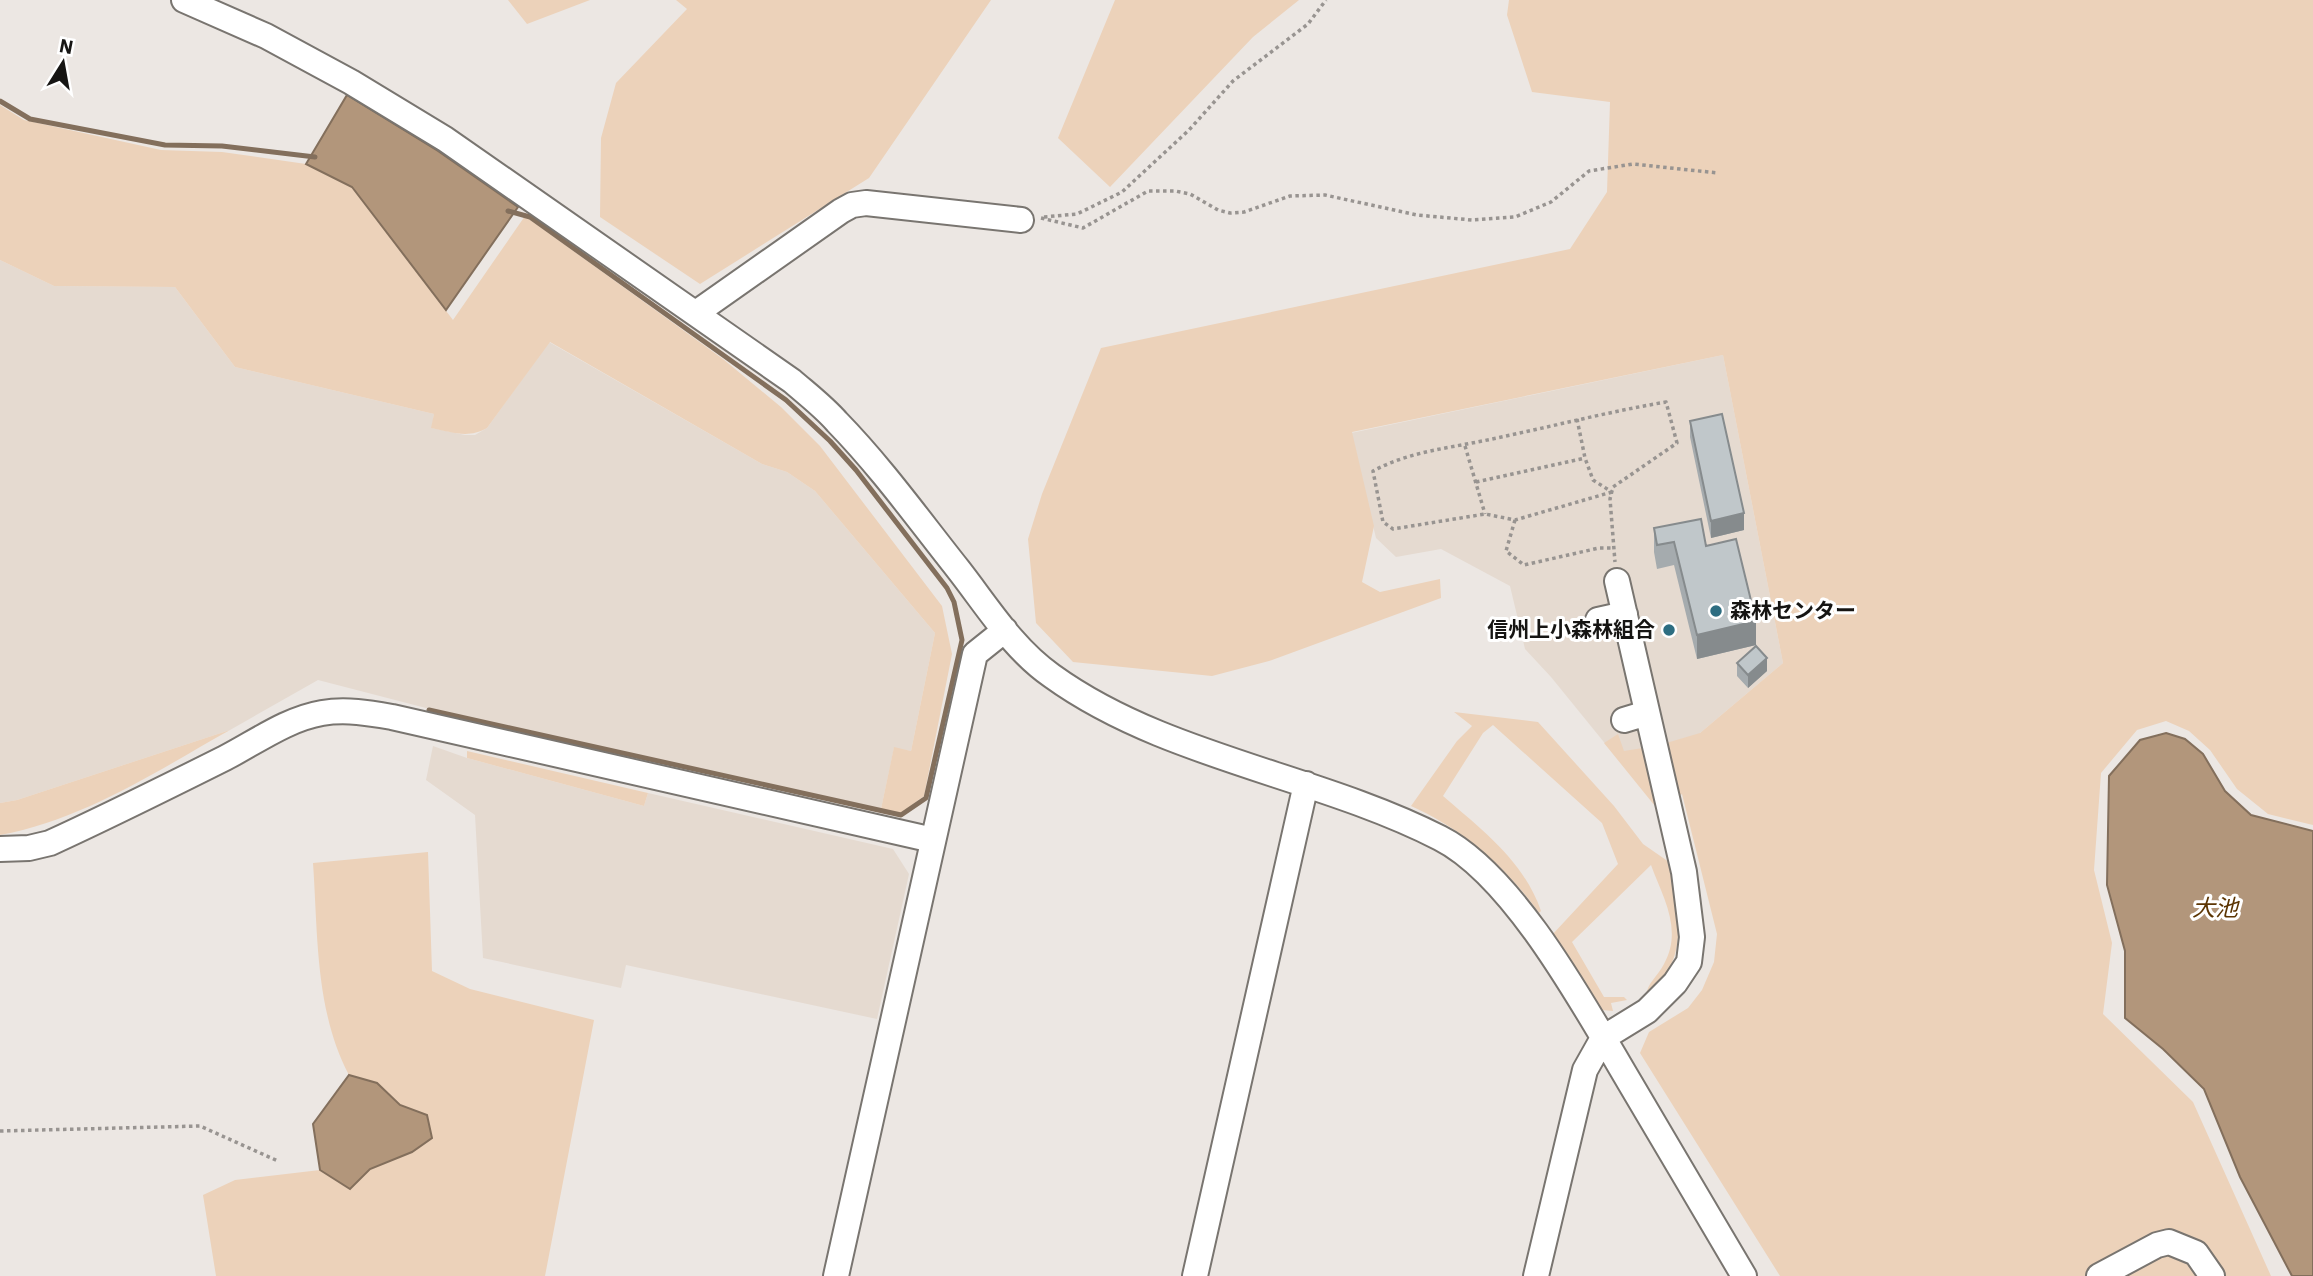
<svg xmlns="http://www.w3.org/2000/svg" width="2313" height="1276" font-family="'IBM Plex Sans','Noto Sans JP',sans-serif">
	<rect width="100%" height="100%" fill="#ece7e3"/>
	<path fill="#e5dad0" d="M0,260L54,286L175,287L235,367L434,414L432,428L465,435H475L487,428L549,342L762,464L787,472L815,491L935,633L911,751L894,748L881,809L426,708L318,680L230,730L17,800L0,803Z
		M1723,355L1783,663L1700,733L1681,793L1616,757L1551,677L1525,649L1510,586L1441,549L1396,557L1376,538L1351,433Z
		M433,746L467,758L644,806L648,793L893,849L909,874L877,1019L626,965L621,988L483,958L475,815L426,780Z"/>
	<path fill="#ecd2ba" d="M508,0H590L527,24Z
		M676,0H991L869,178L700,284L600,217L601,138L616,83L687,9Z
		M1115,0H1299L1253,37L1110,187L1058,138Z
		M1509,0H2313V825L2268,814L2237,789L2210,750L2189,731L2166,721L2137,730L2101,773L2094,870L2112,943L2103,1014L2193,1102L2271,1276H1780L1640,1053L1649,1032L1688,1008L1702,990L1714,962L1717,934L1682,794L1675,799L1663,744L1700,733L1783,663L1723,355L1352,432L1374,526L1362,582L1380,592L1440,579L1441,598L1269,661L1212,676L1073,662L1036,623L1028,539L1042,494L1101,348L1570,249L1607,192L1610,102L1532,92L1507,15Z
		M0,105L24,120L161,150L222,152L306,164L352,187L453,320L525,216L723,359L781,407L820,446L942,606L952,654L924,796L901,813L881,809L894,747L911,751L935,633L815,491L787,472L762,464L550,342L487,428C468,439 452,432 431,428L434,414L235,367L175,287L54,286L0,260Z
		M1454,712L1538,722L1614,806L1643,844L1669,862C1678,914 1692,958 1646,996C1647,983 1658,976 1664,964C1683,929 1663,898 1651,865L1572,942L1604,997H1624L1627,1000L1611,1003L1613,1011L1602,1010L1595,1006L1552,935L1618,864L1602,823L1493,725L1483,733L1443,796C1481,829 1524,861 1541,911L1539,913C1506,867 1463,829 1411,806L1457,741L1472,726Z
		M230,730C157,771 83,820 0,835V803L17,800Z
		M1618,734L1624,751L1643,748L1659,811L1604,743Z
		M467,751L648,793L644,806L467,758Z
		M428,852L432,971L470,989L594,1020L545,1276H216L203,1195L235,1180L320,1170L350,1189L370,1169L412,1152L427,1115L400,1105L377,1083L349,1075C315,1011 318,934 313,863Z"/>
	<path fill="#b2967b" stroke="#836f5c" stroke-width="2" d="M347,95L438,151L518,207L446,310L352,187L306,164Z
		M2166,733L2185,739L2203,754L2225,791L2251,815L2313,831V1276H2292L2240,1177L2204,1089L2163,1049L2125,1018V951L2107,885L2109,776L2140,740Z
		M349,1075L377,1083L400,1105L427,1115L432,1138L412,1152L370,1169L350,1189L320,1170L313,1124Z"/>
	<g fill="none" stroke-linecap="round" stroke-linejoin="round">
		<path stroke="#836f5c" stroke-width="5" d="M0,101L30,119L165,145L222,146L315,157
			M429,710L901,815L926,798L962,640L954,602L947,588L856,470L830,441L786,400L530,217L508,211"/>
		<defs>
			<path id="minor" d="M184,0L266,36L351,82L445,139L792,381C807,394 824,407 837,422C881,467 919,520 958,569C987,606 1013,649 1052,676C1164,757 1317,775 1440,838C1515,876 1587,1011 1630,1083C1668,1147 1706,1212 1744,1276
				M696,313L841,211L852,205L866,203L1021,220
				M1598,620L1625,614
				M1624,720L1647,713
				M0,849L29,848L50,843C109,816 167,787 225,758C256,742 287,719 322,713C346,709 369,713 392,717L933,840
				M836,1276L975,654L1005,630
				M1195,1276L1306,784
				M1536,1276L1585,1070L1603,1038L1647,1011L1675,983L1689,962L1692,937L1684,872L1617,581
				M2099,1276L2157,1245L2169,1242L2196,1253L2212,1276"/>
		</defs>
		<use href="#minor" stroke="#797570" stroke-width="28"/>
		<path stroke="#989491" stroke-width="3.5" stroke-dasharray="3.5 3.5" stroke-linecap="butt" d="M1044,217L1077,214L1122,192L1189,130L1233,81L1308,24L1326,0
			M1041,218L1083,228L1148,191H1175L1190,194L1218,210L1230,213L1244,212L1290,196L1325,195L1417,215L1472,220L1515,217L1551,202L1589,171L1633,164L1718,173
			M1577,419L1585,458L1593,480L1612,492
			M1465,446L1485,514
			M1476,482L1585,458
			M1612,492L1515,520L1485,514L1393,529L1383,522L1373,471C1410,451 1451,448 1492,439C1550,427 1607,412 1666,402L1677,443L1613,487L1610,499L1615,562
			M1515,520L1506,551L1524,565L1599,548H1613
			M0,1131L200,1126L278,1161"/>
		<use href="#minor" stroke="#fff" stroke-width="24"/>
	</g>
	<path fill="#a5abae" d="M1690,421L1744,530L1711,538L1690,437Z
		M1654,528L1706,546L1756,645L1697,659L1674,565L1657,569L1654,552Z
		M1737,663L1767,671L1748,688L1737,676Z"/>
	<path fill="#868b8d" d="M1744,513V530L1711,538V521Z
		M1756,621V645L1697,659V635Z
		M1767,658V671L1748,688V675Z"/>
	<path fill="#c0c7ca" stroke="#868b8d" stroke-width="2" d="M1722,414L1744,513L1711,521L1690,421Z
		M1701,519L1706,546L1736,539L1756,621L1697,635L1674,542L1657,545L1654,528Z
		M1756,646L1767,658L1748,675L1737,663Z"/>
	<g fill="#2d6d81" stroke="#fff" stroke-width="2.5">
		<circle cx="1716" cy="611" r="7"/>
		<circle cx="1669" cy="630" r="7"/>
	</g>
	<g text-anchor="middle" stroke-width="6" stroke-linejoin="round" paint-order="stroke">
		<g font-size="21" font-weight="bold" fill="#161513" stroke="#fff" text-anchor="start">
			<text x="1730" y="618">森林センター</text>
			<text x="1655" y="637" text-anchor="end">信州上小森林組合</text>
		</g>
		<g font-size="23" font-style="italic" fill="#5c3503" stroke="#fff">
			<text x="2215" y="916">大池</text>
		</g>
	</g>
	<g transform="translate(63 63) rotate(11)" stroke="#ffffff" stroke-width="5" paint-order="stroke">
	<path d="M0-5L12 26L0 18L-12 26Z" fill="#161513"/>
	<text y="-10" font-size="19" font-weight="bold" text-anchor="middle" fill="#161513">N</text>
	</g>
</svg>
